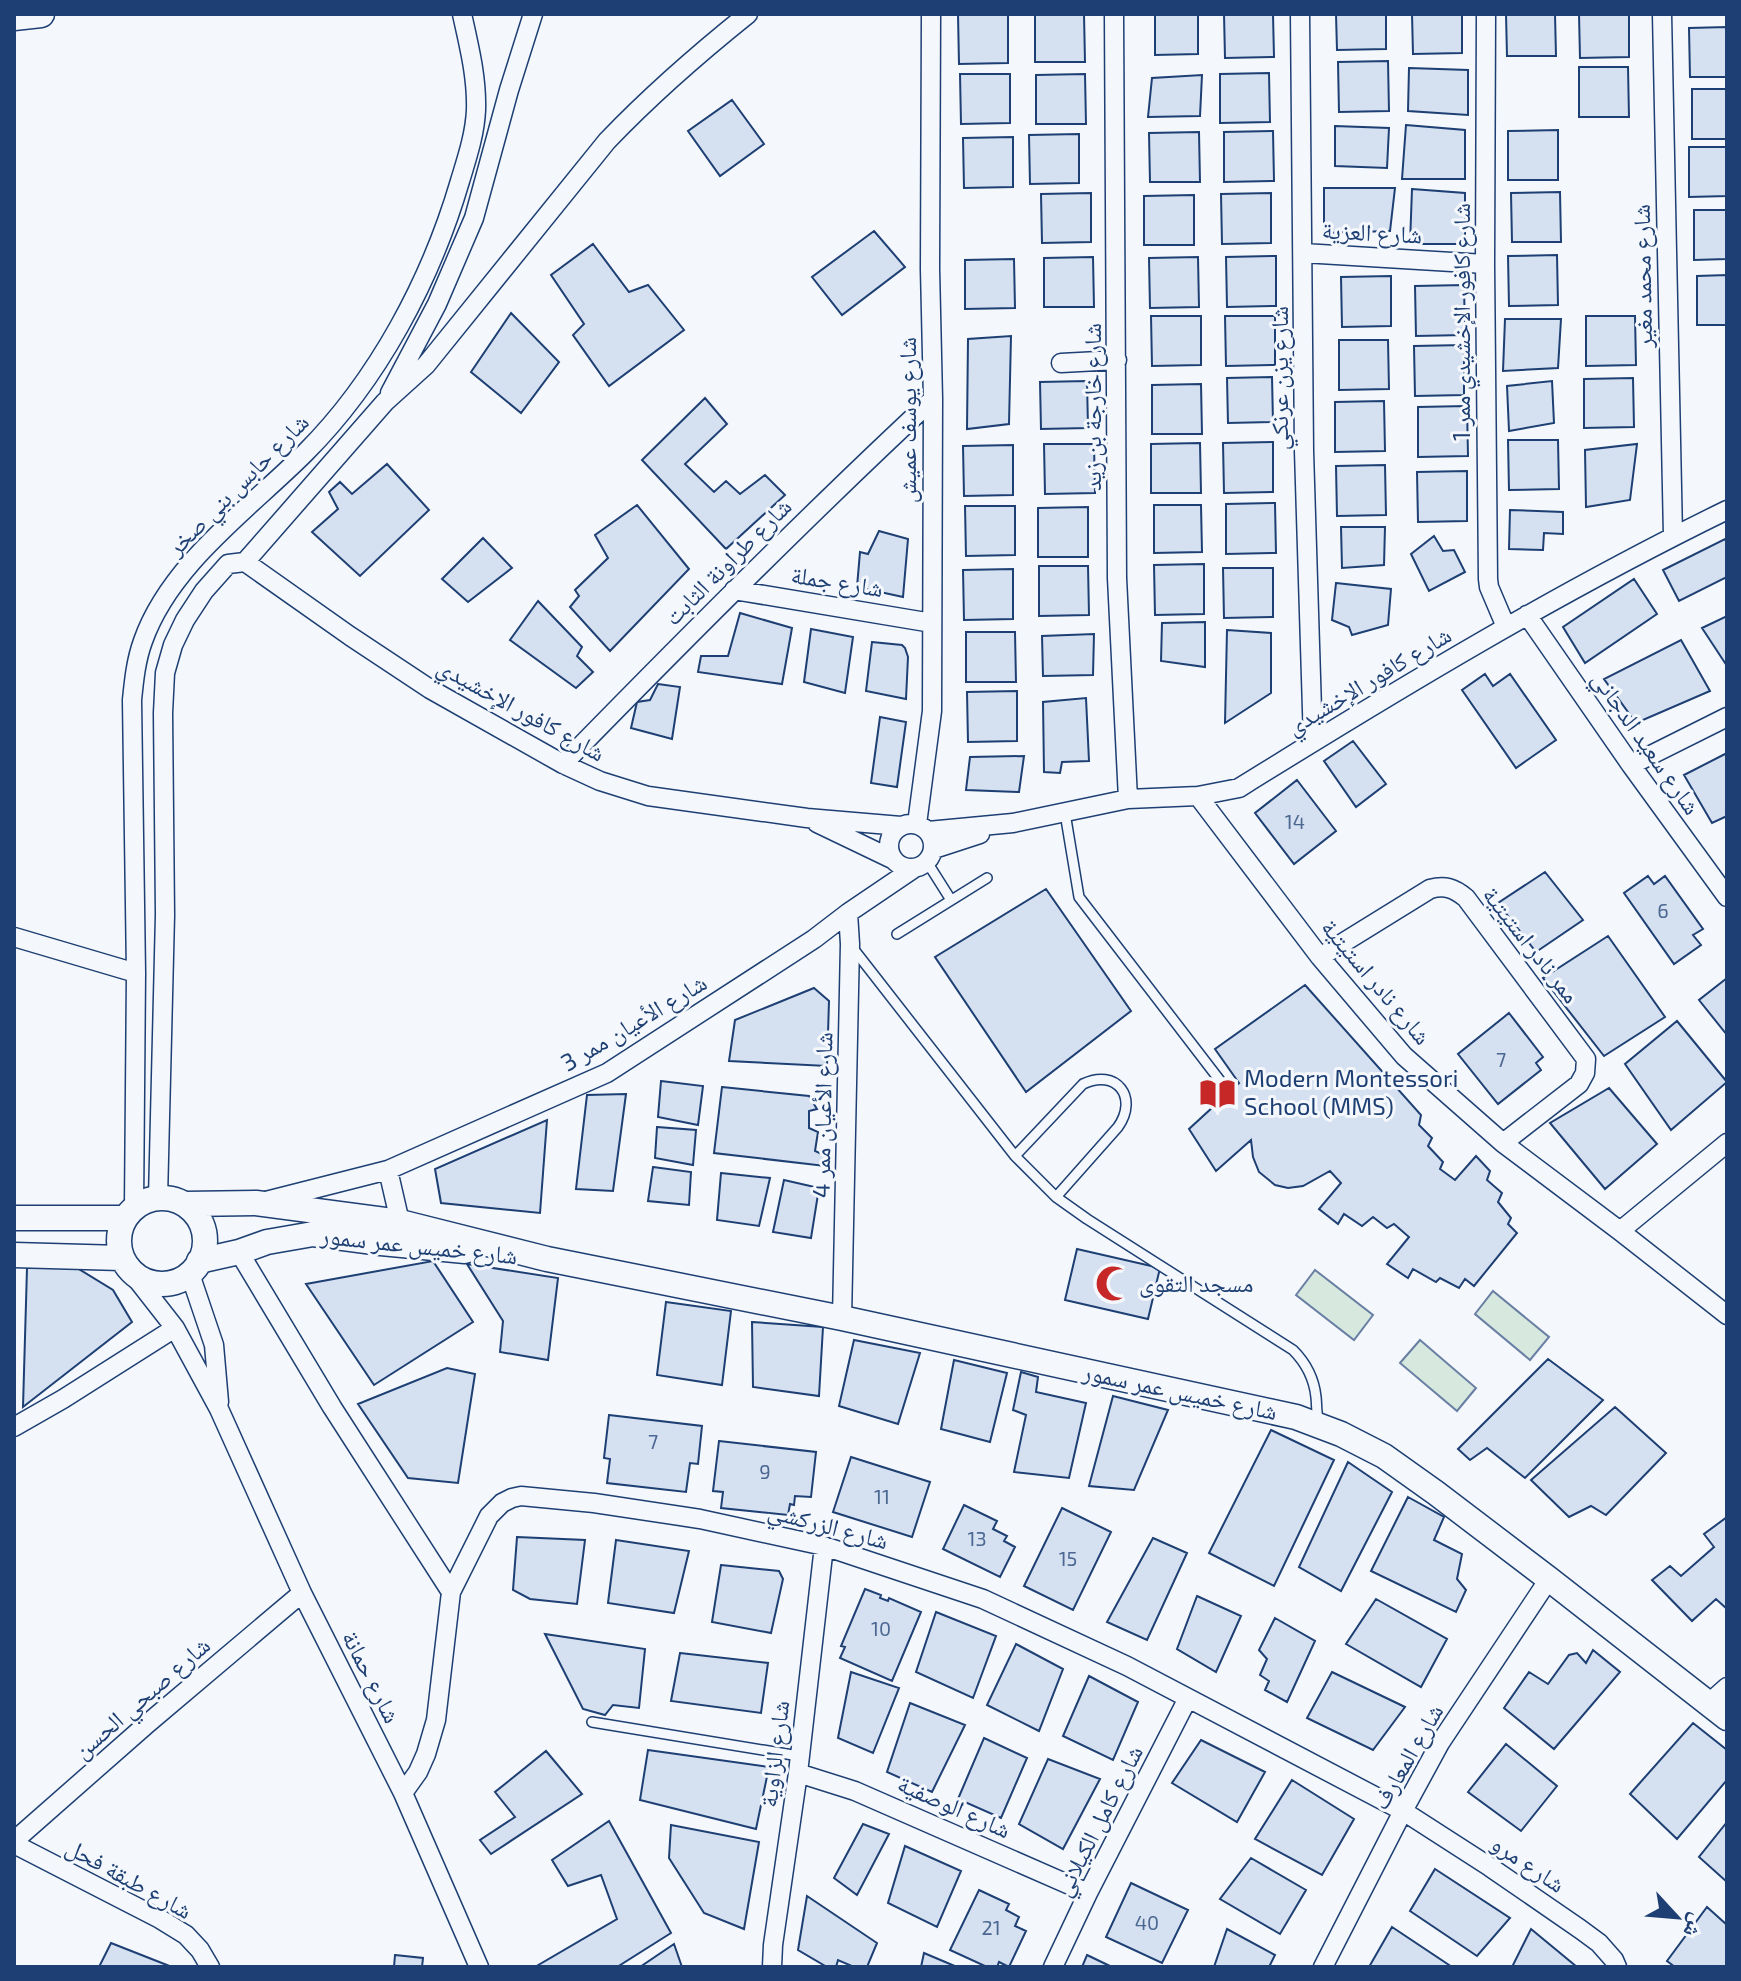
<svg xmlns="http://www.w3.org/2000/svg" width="1741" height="1981" font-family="'Exo 2','Noto Naskh Arabic',sans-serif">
	<rect width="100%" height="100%" fill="#f4f7fb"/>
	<path fill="#d7e8df" stroke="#687fa3" stroke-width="2" d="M1315,1270L1373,1315L1354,1340L1296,1295Z
		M1493,1291L1549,1337L1530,1360L1475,1314Z
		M1420,1340L1476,1388L1457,1411L1400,1363Z"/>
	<path fill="#d5e0f0" stroke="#1d3f73" stroke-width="2" d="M958,14H1008V63L959,64Z
		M1035,14H1084L1085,62H1035Z
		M1155,14H1198V54L1155,55Z
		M1224,14H1273L1274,57L1225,58Z
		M1336,14H1386V49L1337,50Z
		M1412,14H1462V53L1413,54Z
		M1506,14H1555L1556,56H1507Z
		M1579,14H1629V57L1580,58Z
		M1727,27V77H1690L1689,28Z
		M1388,61L1389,111L1339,112L1338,62Z
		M1579,67H1628L1629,117H1579Z
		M1409,68L1468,70V115L1408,111Z
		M1269,73L1270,122L1220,123V74Z
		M960,74H1010V123L961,124Z
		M1085,74L1086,124H1036V75Z
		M1202,75L1200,116L1148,117L1152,78Z
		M1692,89H1727V139H1692Z
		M732,100L764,144L720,176L688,131Z
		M1406,125L1465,130V179H1402Z
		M1335,126L1389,128L1387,168L1335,166Z
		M1558,130V180H1508V131Z
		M1273,131L1274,181L1224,182V132Z
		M1199,132L1200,182H1150L1149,133Z
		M1079,134V183L1030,184L1029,135Z
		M1013,137V187L964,188L963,138Z
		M1689,147H1727V196L1689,197Z
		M1324,188H1395L1390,231L1324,233Z
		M1412,189L1465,193V244H1410Z
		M1560,192L1561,242H1512L1511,193Z
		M1091,193V242L1042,243L1041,194Z
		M1271,193V243L1222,244L1221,194Z
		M1194,195V245H1144V196Z
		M1694,210H1727V259L1694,260Z
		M874,231L905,267L842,315L812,277Z
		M593,244L629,292L648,285L684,330L609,386L573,335L584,324L551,275Z
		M1557,255L1558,305L1509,306L1508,256Z
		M1276,256V306L1227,307L1226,257Z
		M1093,257L1094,307H1044V258Z
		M1198,257L1199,307L1150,308L1149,258Z
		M1014,259L1015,308L965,309V260Z
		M1727,275V325H1697V276Z
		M1391,276V326L1342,327L1341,277Z
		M1464,285L1465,335L1416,336L1415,286Z
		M511,313L559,362L521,413L471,372Z
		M1151,316H1201V365L1152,366Z
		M1225,316H1275V365L1226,366Z
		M1586,316H1635L1636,365L1586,366Z
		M1505,319H1561L1558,368L1503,371Z
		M1011,336L1009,424L967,429L968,339Z
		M1339,340H1388L1389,389L1339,390Z
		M1464,345V395L1415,396L1414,346Z
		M1272,377L1273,422L1228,423L1227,378Z
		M1633,378L1634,427L1584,428V379Z
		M1087,381L1088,428L1041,429L1040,382Z
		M1552,381L1554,423L1509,431L1507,386Z
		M1201,384L1202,434H1152V385Z
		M705,398L727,424L685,464L714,492L726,481L740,494L765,475L785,495L726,549L642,460Z
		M1384,401L1385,451L1335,452V402Z
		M1467,406L1468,456L1418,457V407Z
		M1508,440H1558L1559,489L1509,490Z
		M1273,442V492L1224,493L1223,443Z
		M1200,443L1201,493H1151V444Z
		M1044,444H1094L1095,493L1045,494Z
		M1637,444L1630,500L1586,507L1585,450Z
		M1013,445V495L964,496L963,446Z
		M387,464L429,510L360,576L312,532L338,509L329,492L340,482L352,494Z
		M1385,465L1386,515L1337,516L1336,466Z
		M1467,471V521L1418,522L1417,472Z
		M1275,503L1276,553L1226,554V504Z
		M637,505L689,569L610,651L570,607L579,596L575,590L608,558L595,535Z
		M1154,505H1201L1202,552L1154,553Z
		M965,506H1015V555L966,556Z
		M1088,507V557H1038V508Z
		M1510,510L1563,512V534L1544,533L1543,550L1509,549Z
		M1341,527H1385L1384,565L1342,568Z
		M879,531L908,539L903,597L857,587L860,552L868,554Z
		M1434,536L1443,551L1454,550L1465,572L1429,591L1411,554Z
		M483,538L512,568L468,602L442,579Z
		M1725,539L1727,543V577L1679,601L1663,570Z
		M1204,564V614L1155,615L1154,565Z
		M1039,566H1088L1089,615L1039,616Z
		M1223,568H1273V617L1224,618Z
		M1013,569V619L964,620L963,570Z
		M1634,579L1657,614L1585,663L1563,627Z
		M1336,583L1391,589L1388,625L1352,635L1349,627L1332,620Z
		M538,601L582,647L577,656L593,672L576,688L510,640Z
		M740,613L792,628L782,684L698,672L701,656H728Z
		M1727,616V666L1702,628Z
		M1205,622V667L1161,661L1162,623Z
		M811,629L853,637L845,693L804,682Z
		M1227,630L1271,633V693L1225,723Z
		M966,632H1015L1016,682H966Z
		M1094,634L1093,675L1043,676L1042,636Z
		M1681,640L1710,691L1636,723L1604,679Z
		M872,642L902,645L905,648L908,657L906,699L866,691Z
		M1485,674L1493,686L1510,674L1556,740L1516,768L1462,690Z
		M658,684L680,687L672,739L631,728L637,702L650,700Z
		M1017,691V741L968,742L967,692Z
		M1086,698L1089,761L1062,762L1060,773L1044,772L1043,702Z
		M880,717L906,722L897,787L871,783Z
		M1353,741L1386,784L1356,807L1324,761Z
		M1727,753V816L1712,823L1684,775Z
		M1024,756L1019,792L966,790L970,757Z
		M1297,780L1336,831L1294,864L1255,813Z
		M1545,872L1583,920L1536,952L1498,903Z
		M1648,876L1654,884L1665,876L1703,929L1693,935L1701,945L1674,964L1624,893Z
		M1046,889L1131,1011L1026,1092L935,957Z
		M1608,936L1665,1017L1604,1056L1543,978Z
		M1727,978V1035L1699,1000Z
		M1305,985L1421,1115L1419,1125L1432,1138L1428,1146L1443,1162L1440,1169L1455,1180L1476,1156L1490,1171L1487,1180L1502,1193L1498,1202L1511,1218L1508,1224L1517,1233L1474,1286L1465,1279L1459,1288L1440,1278L1436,1282L1413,1269L1408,1278L1387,1264L1409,1237L1394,1224L1387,1228L1373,1217L1362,1226L1344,1214L1338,1224L1319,1209L1341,1183L1330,1171L1303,1186L1288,1188L1275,1185L1259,1172L1253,1157L1251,1140L1216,1171L1189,1129L1239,1083L1215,1049Z
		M814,988L829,1001L827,1066L729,1061L735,1020Z
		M1509,1013L1543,1057L1536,1063L1541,1070L1498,1104L1458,1054Z
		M1677,1021L1727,1082L1671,1130L1625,1064Z
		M661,1081L703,1086L698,1125L658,1117Z
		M722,1087L809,1096L817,1109L809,1111V1128L818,1132L815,1151L828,1157L825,1166L714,1153Z
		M1609,1088L1657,1144L1605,1189L1550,1123Z
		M626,1094L613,1191L576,1189L587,1095Z
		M547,1120L540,1213L441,1203L435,1169Z
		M657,1127L696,1130L693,1165L655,1158Z
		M653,1167L691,1172L689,1205L648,1201Z
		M721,1173L770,1178L759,1226L717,1220Z
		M784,1180L819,1188L811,1238L773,1232Z
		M1077,1249L1160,1268L1148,1319L1065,1300Z
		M433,1261L473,1322L374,1385L306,1284Z
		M69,1263L113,1290L132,1322L23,1407L27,1268Z
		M467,1264L558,1278L548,1360L500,1352L503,1321Z
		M666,1302L731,1311L722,1385L657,1375Z
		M752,1322L823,1327L819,1396L753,1387Z
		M854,1340L920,1353L898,1424L839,1406Z
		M1548,1359L1603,1400L1525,1478L1487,1448L1470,1460L1458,1449Z
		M954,1360L1007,1373L990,1442L941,1429Z
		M447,1368L475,1374L458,1483L408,1478L358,1404Z
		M1021,1372L1038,1377L1036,1392L1086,1403L1069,1478L1014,1472L1026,1415L1013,1410Z
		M1113,1396L1168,1410L1134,1490L1089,1486Z
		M1615,1407L1666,1453L1606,1515L1591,1506L1569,1517L1531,1480Z
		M609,1415L702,1426L698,1464L690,1463L686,1492L607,1483L610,1459L604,1458Z
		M1271,1430L1334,1460L1274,1586L1209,1553Z
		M719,1441L816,1452L811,1497L795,1496L794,1505L790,1504L788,1515L721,1508L723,1492L713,1491Z
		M851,1457L930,1482L912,1537L833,1512Z
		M1348,1462L1392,1492L1341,1591L1299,1567Z
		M1408,1497L1444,1517L1434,1540L1462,1554L1457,1579L1466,1590L1456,1612L1371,1571Z
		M964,1505L997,1521L993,1529L1007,1536L1004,1541L1015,1547L1000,1577L943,1549Z
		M1062,1508L1111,1532L1073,1610L1024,1586Z
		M1727,1517V1609L1716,1599L1692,1621L1652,1580L1670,1566L1681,1576L1714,1547L1704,1534Z
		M517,1537L585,1540L577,1604L530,1599L513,1590Z
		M1153,1538L1187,1553L1147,1640L1107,1622Z
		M616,1540L689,1551L674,1613L608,1603Z
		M721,1565L779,1571L783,1579L771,1633L712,1622Z
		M865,1589L881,1595L880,1598L888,1601L889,1598L921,1612L892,1681L840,1658L845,1647L841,1646Z
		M1197,1596L1241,1616L1216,1672L1177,1649Z
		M1376,1599L1447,1639L1421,1687L1346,1644Z
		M936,1612L996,1636L973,1698L916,1672Z
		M1275,1618L1315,1641L1287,1702L1265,1690L1269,1681L1260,1675L1267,1659L1259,1650Z
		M545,1634L645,1649L639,1708L613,1705L605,1715L583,1709Z
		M1016,1644L1063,1669L1039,1731L987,1705Z
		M1593,1650L1620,1672L1554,1749L1504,1708L1529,1672L1548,1684L1569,1655L1577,1653L1586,1663Z
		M680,1653L768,1663L761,1713L671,1701Z
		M851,1672L899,1688L873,1753L838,1738Z
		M1332,1672L1405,1707L1373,1750L1307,1718Z
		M1089,1676L1138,1702L1113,1760L1063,1736Z
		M910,1703L965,1725L932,1792L887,1772Z
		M1693,1723L1727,1750V1780L1677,1839L1630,1794Z
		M984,1738L1027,1758L1001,1818L958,1799Z
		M1201,1740L1265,1772L1237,1822L1172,1783Z
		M1506,1744L1557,1786L1521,1831L1468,1792Z
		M648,1750L769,1767L756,1829L640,1800Z
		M546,1751L582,1794L491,1854L480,1840L515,1817L495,1792Z
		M1048,1759L1100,1779L1063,1849L1019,1824Z
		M1292,1780L1354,1819L1322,1875L1255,1839Z
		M609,1821L671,1933L617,1967H535L617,1919L601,1875L568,1886L552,1860Z
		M1727,1822V1882L1699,1857Z
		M863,1824L889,1834L857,1895L834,1878Z
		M671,1825L759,1842L744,1929L704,1913L669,1858Z
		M905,1846L961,1871L937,1927L888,1903Z
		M1251,1858L1306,1890L1280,1934L1220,1899Z
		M1435,1869L1510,1918L1477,1956L1410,1911Z
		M1131,1883L1188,1910L1162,1963L1106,1937Z
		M979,1890L1009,1904L1006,1910L1019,1917L1015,1926L1026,1931L1009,1967L999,1962L997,1967H987L950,1950Z
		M807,1896L877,1943L867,1967H854L838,1960L836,1967H827L798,1950Z
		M1707,1907L1727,1925V1967H1675L1667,1961Z
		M1392,1927L1452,1967H1369Z
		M1227,1929L1275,1955L1269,1967H1214Z
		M1531,1929L1577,1967H1512Z
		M111,1943L172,1967H99Z
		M674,1944L682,1967H640Z
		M924,1953L957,1967H921Z
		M395,1955L423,1958L422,1967H394Z
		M1087,1955L1112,1967H1082Z"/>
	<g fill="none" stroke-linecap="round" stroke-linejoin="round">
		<defs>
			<path id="service" d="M1065,813L1079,897L1228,1091
				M927,862L951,900
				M897,934L987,878
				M852,947L1015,1156L1056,1197L1087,1219L1293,1350C1306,1363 1314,1378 1316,1397C1317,1406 1316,1413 1319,1423
				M1015,1156L1083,1084C1116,1068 1139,1097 1118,1127L1056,1197
				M592,1722L799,1756"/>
			<path id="minor" d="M1114,14L1117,578L1128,799
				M1300,14L1304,451L1313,742
				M1486,14L1485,264L1488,579L1489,587L1506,627
				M1662,14L1673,536
				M1303,253L1485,264
				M1061,363L1117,360
				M390,393L437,304L474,218L509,90L533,14
				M245,562L350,636L430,689L563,764L600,781L648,796L807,818L901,826
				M734,590L932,623
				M1527,615L1631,765L1727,897
				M563,764C684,640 806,517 933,399
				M1631,765L1727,717
				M1198,796L1320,957L1404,1056L1503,1143L1620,1231L1727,1315
				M817,823L892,859
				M889 846a22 22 0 1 1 44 0a22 22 0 1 1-44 0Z
				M917,824L932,711L933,399L930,269L931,14
				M928,831L1013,823L1128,799L1198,796L1239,788C1398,689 1559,592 1727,510
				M934,849L980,834
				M14,937L136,973
				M1320,957L1430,889C1445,885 1454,888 1466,898L1586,1059L1585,1073L1579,1084L1503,1143
				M388,1170L400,1222
				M158,1198L165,915L163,713L165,673L173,645L185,620L204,591L228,564L245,562L385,402L426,365L607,141C651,95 698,54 748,14
				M266,1201L388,1170L607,1073L814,939L848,913L913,869
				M134,1208L136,973L132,700C134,680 136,660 143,641C170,564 249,509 305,453C378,380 431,280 460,181C467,158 475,134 476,110C477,77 469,46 462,14
				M1620,1231L1727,1143
				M239,1252L332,1407L451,1592
				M132,1273L175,1328L219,1409L302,1593L403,1793L479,1967
				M190,1274L214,1345L219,1402
				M842,1318L850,944L848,913
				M14,1427L63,1399L175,1328
				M1709,1703L1727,1687
				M798,1773L855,1791L1088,1893
				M403,1793L418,1772L426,1754L436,1720L451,1592L489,1516L502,1503L512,1498L521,1496L594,1503L700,1519L824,1546L983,1599L1127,1666L1403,1811L1490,1867L1580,1929L1599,1943L1614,1960L1617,1967
				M14,1841L147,1724L302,1593
				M14,1844L160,1919L186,1935L200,1950L210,1967
				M772,1967L773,1945L798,1773L824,1546
				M1053,1967L1088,1893L1188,1698
				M1323,1967L1403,1811L1440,1743L1549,1579"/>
			<path id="tertiary" d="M119 1241a43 43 0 1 1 86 0a43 43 0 1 1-86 0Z
				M186,1204L256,1203L400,1222L547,1259L842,1318L1296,1417L1341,1434L1384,1456L1436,1493L1549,1579L1727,1718
				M14,1218H125
				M14,1255L121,1258
				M199,1261L239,1252L267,1242L313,1234L381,1243L465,1251"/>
			<path id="secondary" d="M14,17L41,14"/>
		</defs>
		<use href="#service" stroke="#1d3f73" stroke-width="12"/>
		<use href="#minor" stroke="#1d3f73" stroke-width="21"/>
		<use href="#tertiary" stroke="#1d3f73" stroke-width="27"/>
		<use href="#secondary" stroke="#1d3f73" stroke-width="29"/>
		<use href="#service" stroke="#f4f7fb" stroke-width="9"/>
		<use href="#minor" stroke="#f4f7fb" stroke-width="18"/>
		<use href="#tertiary" stroke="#f4f7fb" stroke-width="24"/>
		<use href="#secondary" stroke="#f4f7fb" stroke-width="26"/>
	</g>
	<defs>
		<symbol id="library-bare" viewBox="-9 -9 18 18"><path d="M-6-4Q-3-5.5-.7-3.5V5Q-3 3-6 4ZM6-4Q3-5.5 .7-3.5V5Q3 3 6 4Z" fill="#c62828" stroke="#f4f7fb" stroke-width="2.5" paint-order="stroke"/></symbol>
		<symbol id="mosque-bare" viewBox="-9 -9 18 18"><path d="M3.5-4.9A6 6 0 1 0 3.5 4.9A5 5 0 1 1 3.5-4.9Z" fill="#c62828" stroke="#f4f7fb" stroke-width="2.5" paint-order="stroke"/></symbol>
	</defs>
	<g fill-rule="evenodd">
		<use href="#library-bare" x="1192" y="1068" width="51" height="51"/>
		<use href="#mosque-bare" x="1088" y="1258" width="51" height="51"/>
	</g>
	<g text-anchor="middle" stroke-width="6" stroke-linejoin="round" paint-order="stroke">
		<g font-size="20" fill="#4b6792">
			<text x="1295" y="829">14</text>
			<text x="1663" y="918">6</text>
			<text x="1501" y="1067">7</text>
			<text x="653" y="1449">7</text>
			<text x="765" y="1479">9</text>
			<text x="882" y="1504">11</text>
			<text x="977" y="1546">13</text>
			<text x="1068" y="1566">15</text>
			<text x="881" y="1636">10</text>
			<text x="1147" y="1930">40</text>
			<text x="991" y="1935">21</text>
		</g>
		<g font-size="24" fill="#1d3f73" stroke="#f4f7fb">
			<text transform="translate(1372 233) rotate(3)" y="8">شارع العزية</text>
			<text transform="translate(1643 276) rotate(-91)" y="8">شارع محمد مغير</text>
			<text transform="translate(1462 322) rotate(-90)" y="8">شارع كافور الإخشيدي ممر 1</text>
			<text transform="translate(1280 378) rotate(-90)" y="8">شارع يزن عرنكي</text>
			<text transform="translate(1093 407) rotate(-90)" y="8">شارع خارجة بن زيد</text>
			<text transform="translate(908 420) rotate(-90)" y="8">شارع يوسف عميش</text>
			<text transform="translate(238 485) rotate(-45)" y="8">شارع حابس بني صخر</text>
			<text transform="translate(728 562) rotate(-45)" y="8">شارع طراونة الثابت</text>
			<text transform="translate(837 582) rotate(9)" y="8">شارع جملة</text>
			<text transform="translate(1369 681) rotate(-31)" y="8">شارع كافور الإخشيدي</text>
			<text transform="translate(521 710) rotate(29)" y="8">شارع كافور الإخشيدي</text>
			<text transform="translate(1646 743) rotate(55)" y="8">شارع سعيد الدجاني</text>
			<text transform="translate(1531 945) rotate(52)" y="8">ممر نادر استيتية</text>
			<text transform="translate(1376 982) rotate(50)" y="8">شارع نادر استيتية</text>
			<text transform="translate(634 1023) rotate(-31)" y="8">شارع الأعيان ممر 3</text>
			<text transform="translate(823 1115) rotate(-89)" y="8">شارع الأعيان ممر 4</text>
			<text transform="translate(419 1246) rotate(6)" y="8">شارع خميس عمر سمور</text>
			<text transform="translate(1180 1392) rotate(12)" y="8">شارع خميس عمر سمور</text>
			<text transform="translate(828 1526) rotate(15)" y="8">شارع الزركشي</text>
			<text transform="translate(371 1677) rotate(63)" y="8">شارع حمانة</text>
			<text transform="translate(142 1698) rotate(-41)" y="8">شارع صبحي الحسن</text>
			<text transform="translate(775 1754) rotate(-83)" y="8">شارع الزاوية</text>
			<text transform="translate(1408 1757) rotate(-60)" y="8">شارع المعارف</text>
			<text transform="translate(954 1807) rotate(24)" y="8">شارع الوصفية</text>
			<text transform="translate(1099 1821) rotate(-63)" y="8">شارع كامل الكيلاني</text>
			<text transform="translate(1528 1864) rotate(34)" y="8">شارع مرو</text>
			<text transform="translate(129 1879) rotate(29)" y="8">شارع طبقة فحل</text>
		</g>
		<g font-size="24" fill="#1d3f73" stroke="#f4f7fb" text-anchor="start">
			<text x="1244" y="1087">Modern Montessori<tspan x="1244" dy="28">School (MMS)</tspan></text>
			<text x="1139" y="1292">مسجد التقوى</text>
		</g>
	</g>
	<rect width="1741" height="1981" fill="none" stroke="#1d3f73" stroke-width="32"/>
	<g transform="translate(1677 1917) rotate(116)" stroke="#f4f7fb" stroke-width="6" paint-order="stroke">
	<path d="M0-6L14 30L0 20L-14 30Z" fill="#1d3f73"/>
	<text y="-12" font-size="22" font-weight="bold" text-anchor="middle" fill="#1d3f73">ش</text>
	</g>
</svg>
